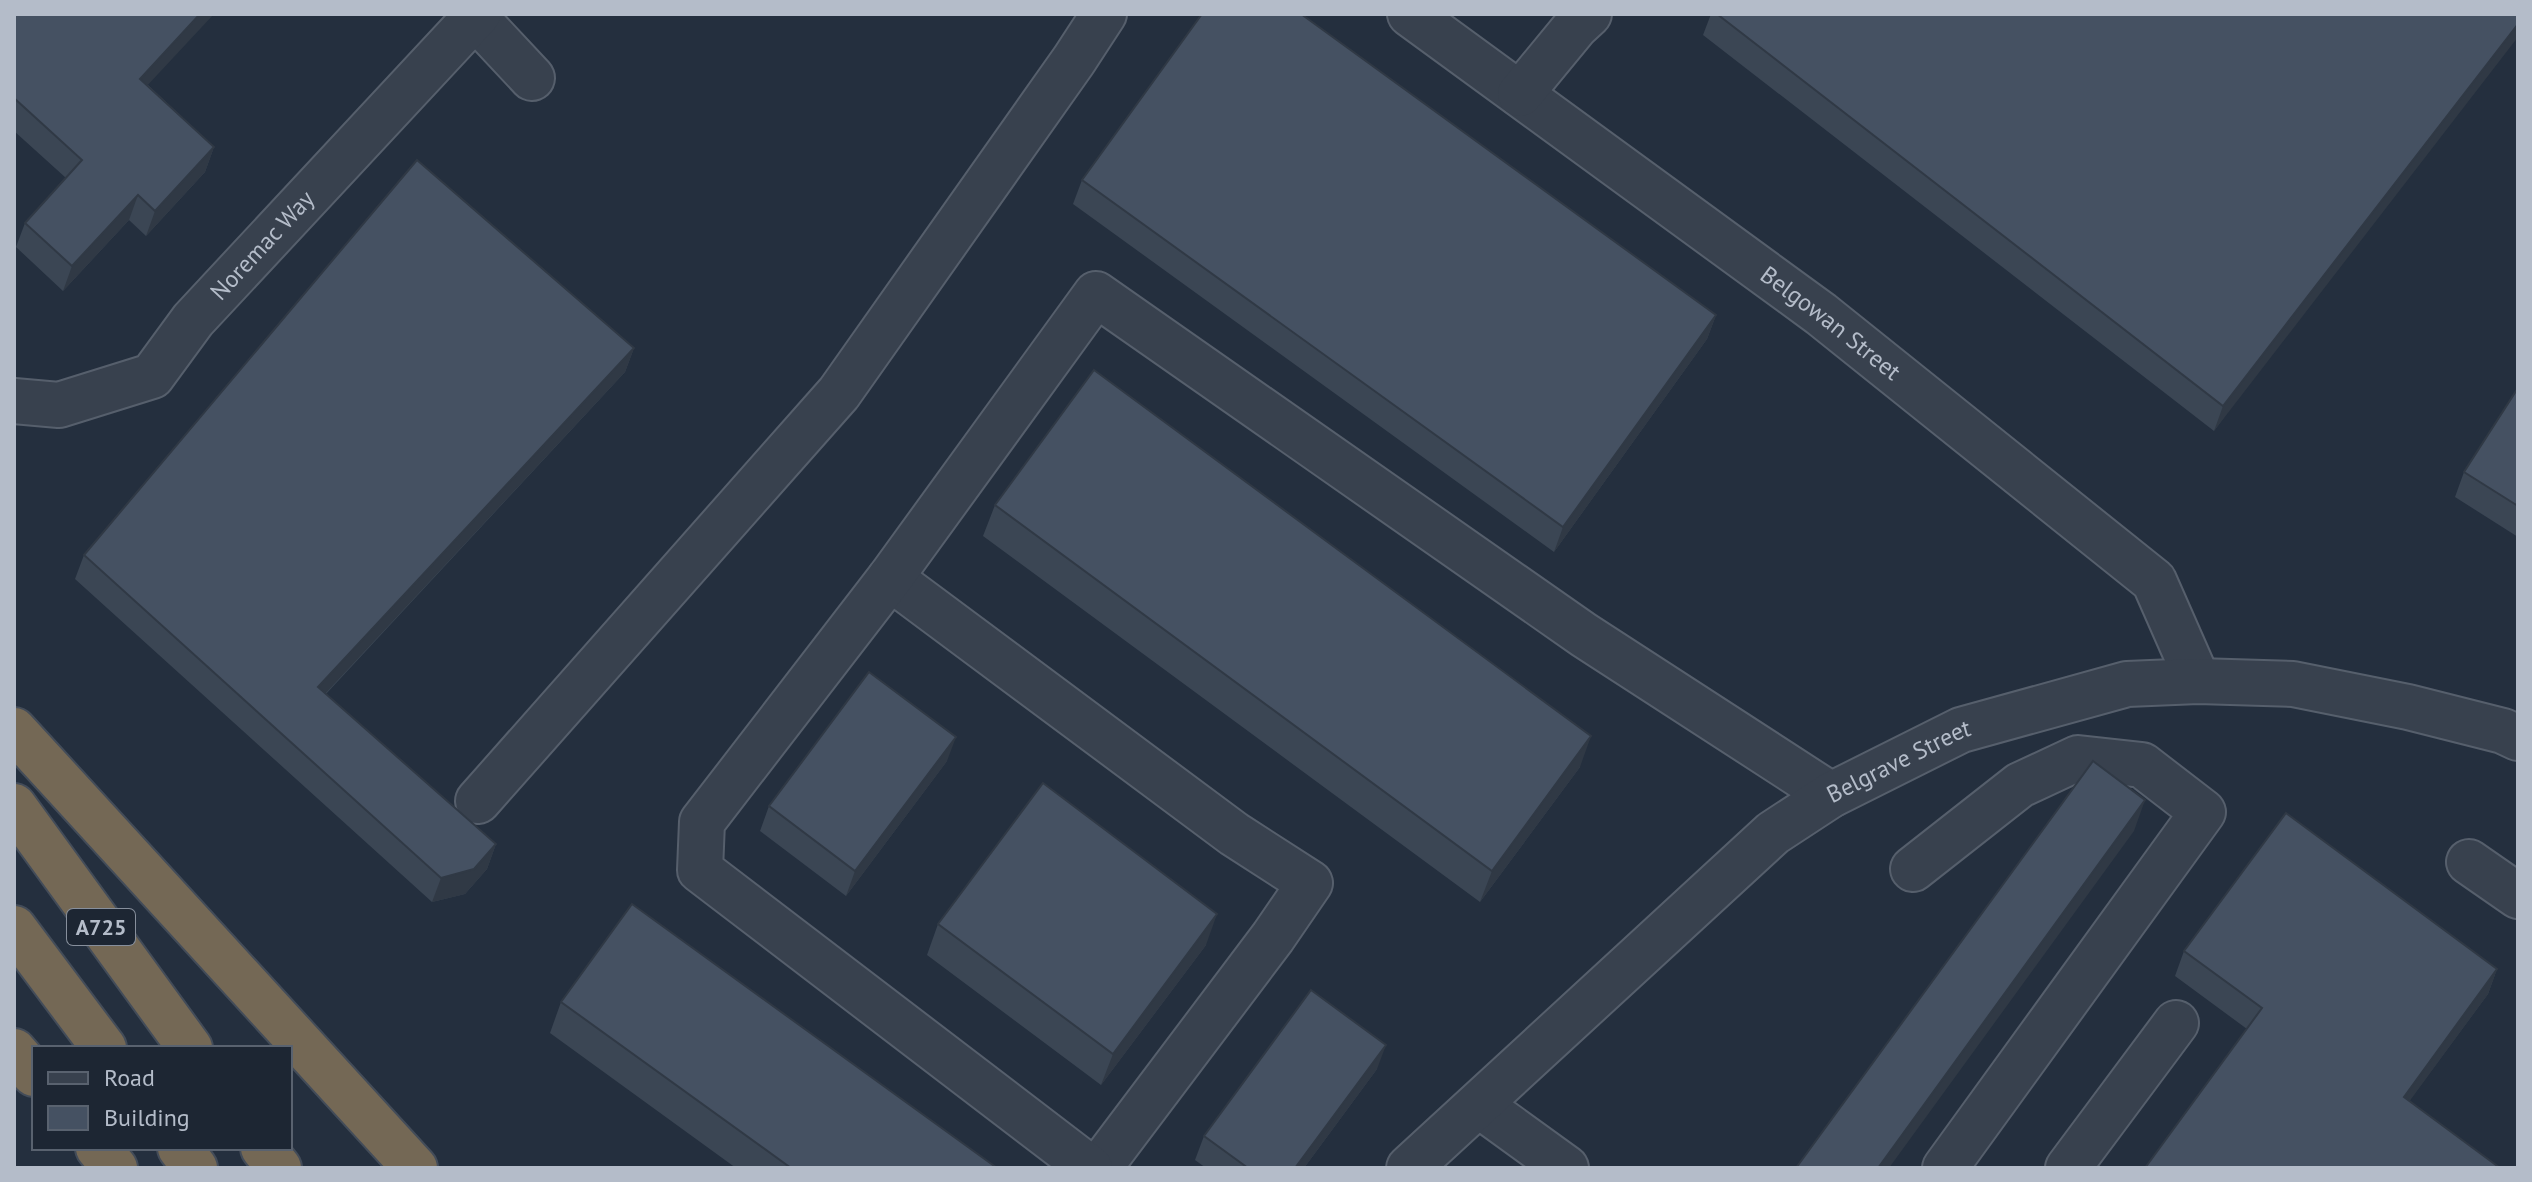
<svg xmlns="http://www.w3.org/2000/svg" width="2532" height="1182" font-family="'PT Sans',sans-serif">
	<rect width="100%" height="100%" fill="#242f3e"/>
	<g fill="none" stroke-linecap="round" stroke-linejoin="round">
		<defs>
			<g id="minor">
				<path id="s1" d="M1410,14L1821,314L2154,581L2198,681"/>
				<path d="M475,17L532,78"/>
				<path d="M1520,94L1576,26L1589,14"/>
				<path id="s2" d="M14,401L59,405L152,376L193,320L478,14"/>
				<path d="M890,578L1234,834L1310,883L1273,937L1099,1168"/>
				<path d="M478,801L839,393L1074,60L1104,14"/>
				<path d="M2469,862L2518,896"/>
				<path d="M1913,869L2020,785L2078,758L2142,765L2203,812L1945,1168"/>
				<path d="M1479,1105L1566,1168"/>
				<path d="M1090,1168L700,870L702,822L890,578L1096,294L1584,635L1831,795"/>
				<path id="s3" d="M1409,1168L1773,833L1831,795L1961,730L2127,684L2198,681L2293,684L2408,707L2503,731L2518,738"/>
				<path d="M2068,1168L2176,1023"/>
			</g>
			<path id="highway" d="M14,730L415,1168
				M14,806L190,1048
				M14,928L104,1048
				M14,1051L34,1074
				M98,1148L115,1168
				M180,1148L195,1168
				M263,1148L279,1168"/>
		</defs>
		<use href="#minor" stroke="#565f6c" stroke-width="48"/>
		<use href="#highway" stroke="#434c59" stroke-width="48"/>
		<use href="#minor" stroke="#38414e" stroke-width="44"/>
		<use href="#highway" stroke="#746855" stroke-width="44"/>
	</g>
	<path fill="#3b4654" d="M14,14L148,85L214,147L205,172L146,236L129,220L63,291L16,247L25,223L66,178L14,131Z
		M1711,14H2518L2214,431L1703,35Z
		M1082,180L1716,315L1707,339L1554,552L1073,204Z
		M634,348L625,372L326,694L496,844L487,869L465,894L432,902L75,579L84,555Z
		M2518,388V537L2455,497L2464,472Z
		M995,505L1580,767L1480,902L983,536Z
		M947,761L846,896L760,831L769,806Z
		M938,924L1206,945L1101,1085L927,955Z
		M2184,951L2497,969L2488,994L2409,1101L2247,1029L2175,976Z
		M561,1002L997,1168H736L550,1033Z
		M1377,1069L1304,1168H1206L1195,1160L1204,1136Z"/>
	<path fill="#303945" d="M200,14H214L131,103L140,79Z
		M2518,24V37L2214,431L2223,406Z
		M214,147L205,172L146,236L155,211Z
		M138,195L129,220L63,291L72,266Z
		M1716,315L1707,339L1554,552L1563,527Z
		M634,348L625,372L309,711L318,687Z
		M1591,736L1580,767L1480,902L1492,871Z
		M956,737L947,761L846,896L855,871Z
		M2145,800L2134,831L1889,1168H1878Z
		M496,844L487,869L465,894L432,902L441,878Z
		M1217,914L1206,945L1101,1085L1113,1054Z
		M2497,969L2488,994L2395,1121L2404,1097Z
		M1386,1045L1377,1069L1304,1168H1295Z"/>
	<path fill="#455162" stroke="#303945" stroke-width="2" d="M14,14H200L140,79L214,147L155,211L138,195L72,266L25,223L82,160L14,98Z
		M1202,14H1301L1716,315L1563,527L1082,180Z
		M1717,14H2518V24L2223,406Z
		M417,160L634,348L318,687L496,844L474,869L441,878L84,555Z
		M1094,370L1591,736L1492,871L995,505Z
		M2518,388V506L2464,472Z
		M869,672L956,737L855,871L769,806Z
		M2093,761L2145,800L1878,1168H1796Z
		M1043,783L1217,914L1113,1054L938,924Z
		M2286,813L2497,969L2404,1097L2500,1168H2145L2262,1008L2184,951Z
		M632,904L997,1168H791L561,1002Z
		M1311,990L1386,1045L1295,1168H1248L1204,1136Z"/>
	<g text-anchor="middle" stroke-width="8" stroke-linejoin="round" paint-order="stroke">
		<rect fill="#1d2633" stroke="#878f9c" stroke-width="2" x="67" y="909" width="68" height="36" rx="6"/>
		<g font-size="22" font-weight="bold" fill="#b4bcc9">
			<text x="101" y="935">A725</text>
		</g>
		<g font-size="24" fill="#b4bcc9" stroke="#1d2633">
			<text dy="8" stroke="none"><textPath href="#s2" startOffset="314">Noremac Way</textPath></text>
			<text dy="8" stroke="none"><textPath href="#s1" startOffset="522">Belgowan Street</textPath></text>
			<text dy="8" stroke="none"><textPath href="#s3" startOffset="640">Belgrave Street</textPath></text>
		</g>
	</g>
	<rect width="2532" height="1182" fill="none" stroke="#b4bcc9" stroke-width="32"/>
	<rect x="32" y="1046" width="260" height="104" fill="#1d2633" stroke="#59626f" stroke-width="2"/>
	<rect x="48" y="1072" width="40" height="12" fill="#38414e" stroke="#59626f" stroke-width="2"/>
	<text x="104" y="1086" font-size="24" fill="#b4bcc9">Road</text>
	<rect x="48" y="1106" width="40" height="24" fill="#455162" stroke="#59626f" stroke-width="2"/>
	<text x="104" y="1126" font-size="24" fill="#b4bcc9">Building</text>
</svg>
